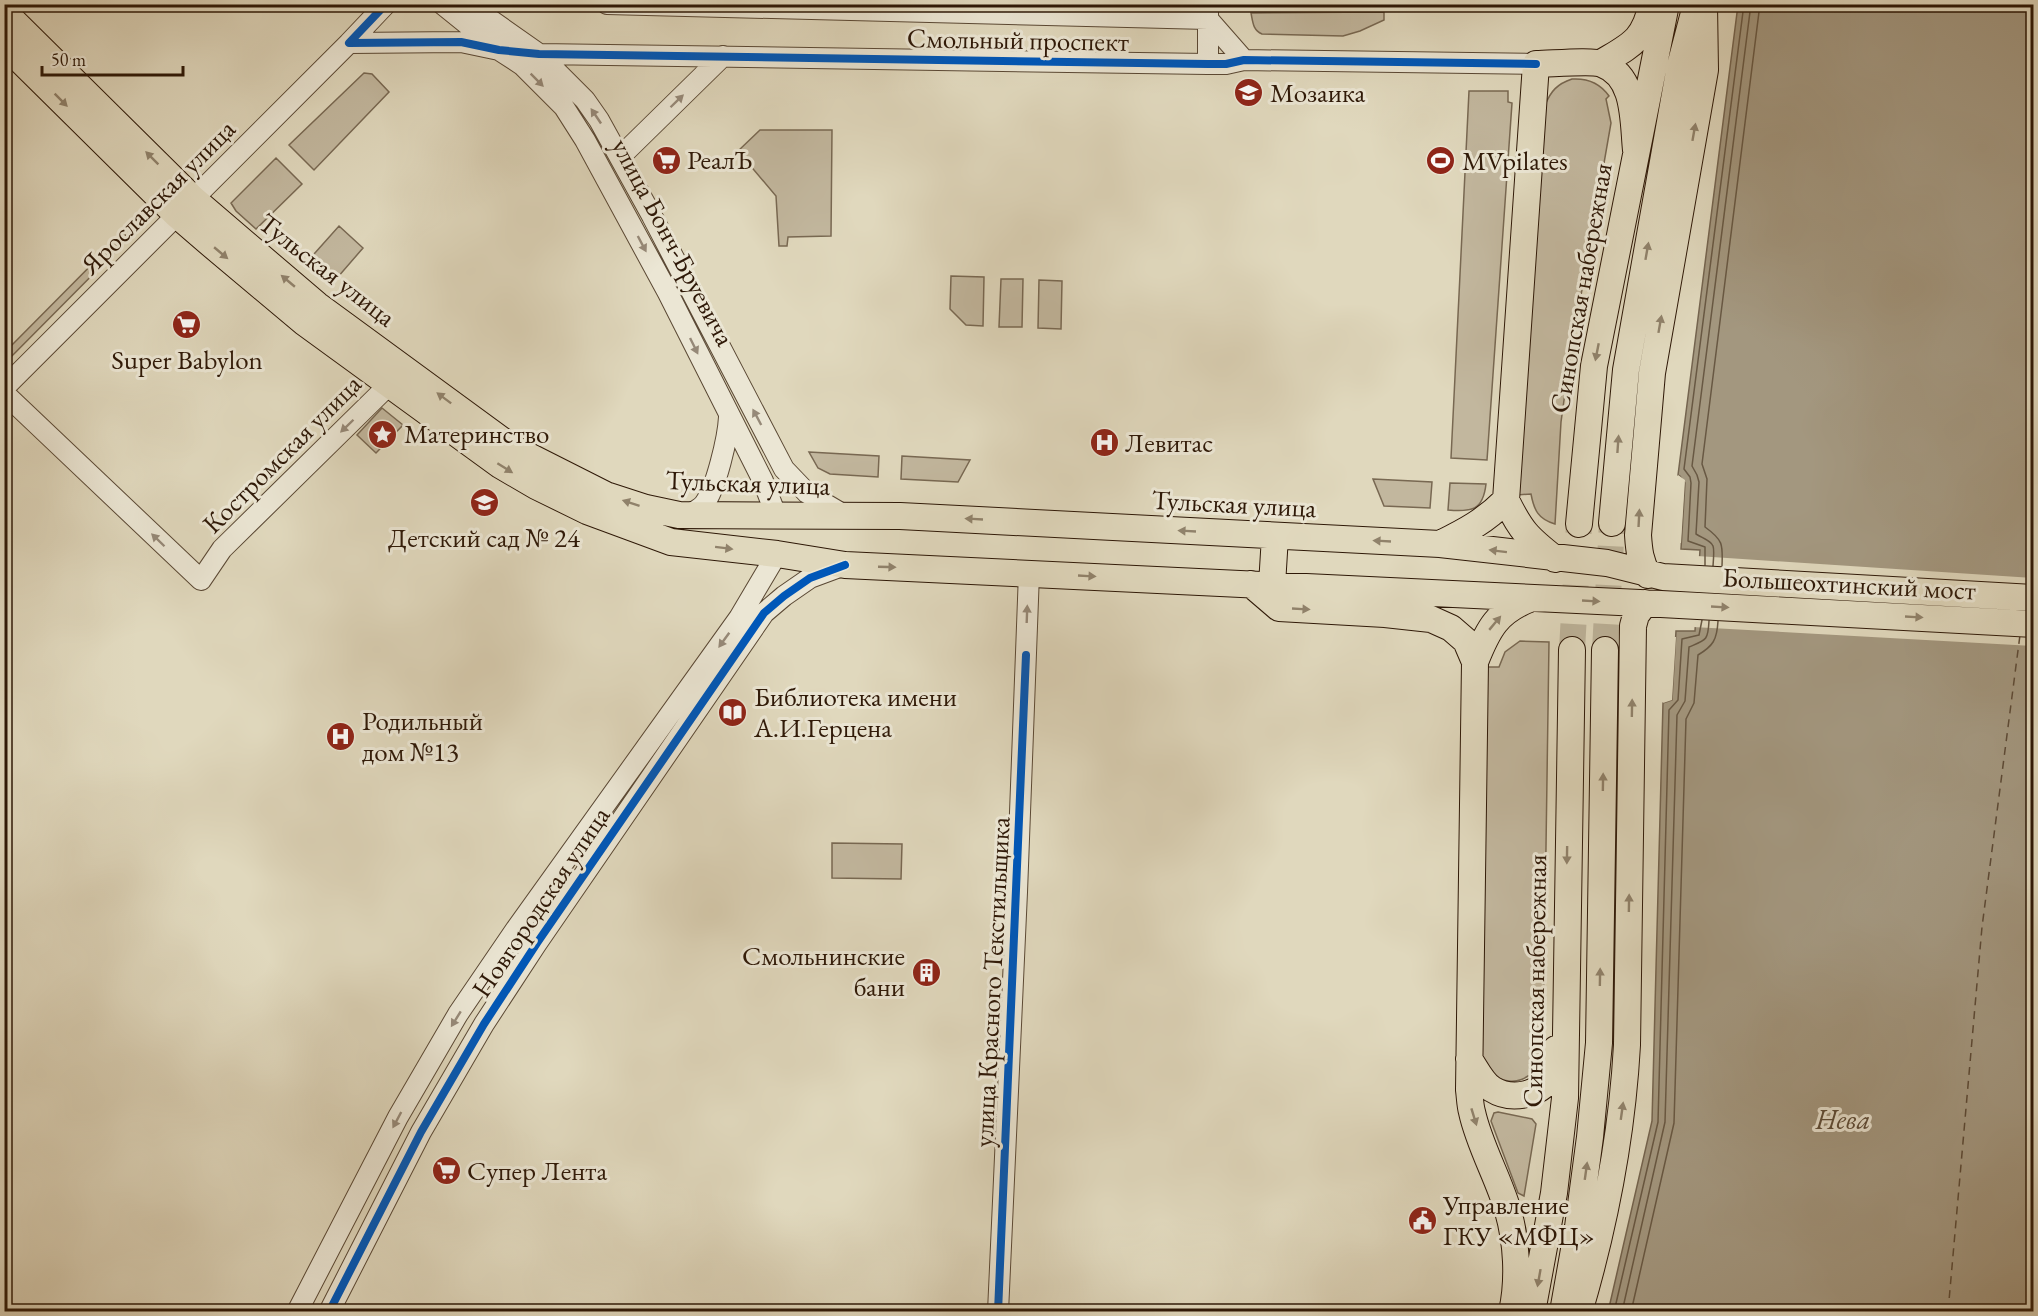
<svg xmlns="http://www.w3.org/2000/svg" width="2038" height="1316" font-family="'EB Garamond',serif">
	<rect width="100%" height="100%" fill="#e0d8bd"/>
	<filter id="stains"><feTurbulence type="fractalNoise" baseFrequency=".00333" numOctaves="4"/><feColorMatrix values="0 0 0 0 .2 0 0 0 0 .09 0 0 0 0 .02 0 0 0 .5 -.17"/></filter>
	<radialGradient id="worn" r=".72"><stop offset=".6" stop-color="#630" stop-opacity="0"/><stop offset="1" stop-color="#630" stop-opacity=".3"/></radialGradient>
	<path fill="#c2b79e" stroke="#786852" stroke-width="1.5" d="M1384,12V20L1360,31L1343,36L1262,34C1253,30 1253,23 1251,13Z
		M364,73L372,74L389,92L314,170L289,145Z
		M1572,79C1588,78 1600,83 1609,96L1606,99L1611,123L1569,364L1561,422L1555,524C1538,519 1534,510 1531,494L1517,495L1545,105C1551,91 1557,84 1572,79Z
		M1469,91H1508V102L1512,103L1487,460L1451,458Z
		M760,130H832L831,236L788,237L787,246H779L776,196L738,151Z
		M276,158L302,184L256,229L236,211L231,203Z
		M339,226L363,248L331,285L306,263Z
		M123,233L129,238L5,363V352Z
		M951,276L984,277L983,326L966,325L950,309Z
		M1001,279H1023L1022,327H999Z
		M1039,280L1062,281L1061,329L1038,328Z
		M382,408L403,425L376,453L357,435Z
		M809,452L879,456L878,477L830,474L818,468Z
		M902,456L970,460L958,482L901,479Z
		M1373,479L1432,482L1430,508L1384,506Z
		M1450,483L1486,484C1483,511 1471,512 1448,510Z
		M1520,641L1549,642L1543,1051C1539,1079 1508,1093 1488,1069C1483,1063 1482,1054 1480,1047L1486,667H1499L1505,652Z
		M832,843L902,844L901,879L832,878Z
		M1498,1112L1532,1119L1536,1124L1524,1196L1518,1193L1491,1121L1494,1113Z"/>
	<path fill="#a3977f" stroke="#74644f" stroke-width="1.5" d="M1738,5H2033V1311L1608,1312L1652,1121L1663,703L1672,700L1676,631H1695L1700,550L1681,549L1685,483L1680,476L1678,475Z"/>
	<path fill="#e0d8bd" d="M1678,475L1685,480L1681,543H1678L1682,481L1677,478Z
		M1697,556L2033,578V646L1693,627Z
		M1673,637H1676L1672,700L1663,703L1664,700L1669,698Z"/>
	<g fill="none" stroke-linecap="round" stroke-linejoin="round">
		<path stroke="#685843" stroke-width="1.5" d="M1705,565V547L1688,541L1691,483L1690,477L1684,469L1744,4
			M1713,566C1715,541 1715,545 1696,534L1699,482L1697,475L1692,466L1751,4
			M1722,566C1723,544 1723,540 1705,527L1707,479L1702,464L1760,4
			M1614,1312L1658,1122L1669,710L1678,700L1682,639L1699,635L1702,620
			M1622,1312L1665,1122L1677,715L1685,701L1689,647C1706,640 1708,641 1709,621
			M1631,1312L1674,1123L1686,719L1694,703L1698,655C1713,646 1717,640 1718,621"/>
		<path stroke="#5d4b37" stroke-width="1.5" stroke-dasharray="8 6" stroke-linecap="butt" d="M2027,586L2034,533
			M1948,1312L1982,927L2020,635"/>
		<path stroke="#bcb299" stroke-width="26" stroke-dasharray="26 13" stroke-linecap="butt" d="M1572,650L1579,524
			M1605,650L1612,523"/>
		<defs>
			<path id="minor" d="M386,4L349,43L461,42L499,50L539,54L1208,64H1226L1244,60L1536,64
				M442,4L499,50L522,65L564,107L585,140L668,293L763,481L776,515
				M468,4L539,54L585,100L599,120L652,216L784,469L807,493L846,516
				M607,4L1208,19L1244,60
				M1208,64V4
				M620,157L723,56
				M4,388L349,43
				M4,393L201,580L222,549L398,376
				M688,515C693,512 700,509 704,504C716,489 728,437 729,417
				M297,1312L398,1117L458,1014L516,929L739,618L777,554
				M329,1312L421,1132L484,1024L537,943L764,613L784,596L810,578L845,565
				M998,1312L1017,892L1029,573"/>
			<path id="major" d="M4,12L193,199L317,305L511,447L606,495L646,508L679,515L900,516L1440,544L1607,563L1663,577L2034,598
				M4,44L177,215L206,240L305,323L500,465L536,486L587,511L671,542L777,554L845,565L1661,604L2034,624
				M1601,63C1631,45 1644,41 1652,4
				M1612,523L1626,370L1680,66L1695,9
				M1579,524L1594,366L1666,4
				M1440,544C1466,531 1485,521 1506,500
				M1555,559C1528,538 1521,531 1506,500L1536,64C1550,64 1592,60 1602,64C1636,76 1633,121 1636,150
				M1648,575C1640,561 1639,550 1638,535L1652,373L1705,70L1704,4
				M1251,584L1279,608L1385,614L1431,619L1451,628L1466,641L1475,662
				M1272,585L1275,536
				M1469,1059C1476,1069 1482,1083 1492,1089C1511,1101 1538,1096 1551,1077C1556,1069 1556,1058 1556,1049
				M1512,1312C1519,1280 1517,1243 1508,1211C1499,1179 1479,1145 1472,1112C1470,1105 1470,1097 1469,1090L1475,662C1488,629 1497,611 1532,598
				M1532,1312L1554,1193L1565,1098L1572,650
				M1563,1312L1578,1227L1590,1137L1599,1043L1605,650
				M1579,1312C1605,1224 1622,1136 1627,1045L1633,626L1636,615L1645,603"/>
		</defs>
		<use href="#minor" stroke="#5a4834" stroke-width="22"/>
		<use href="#major" stroke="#2e1807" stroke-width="28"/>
		<use href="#minor" stroke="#ebe6d4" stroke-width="20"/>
		<use href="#major" stroke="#e0d8bd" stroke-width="26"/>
		<defs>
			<path id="cycleway" d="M386,4L349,43L461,42L499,50L539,54L1208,64H1226L1244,60L1536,64
				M329,1312L421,1132L484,1024L537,943L764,613L784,596L810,578L845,565
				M998,1312L1026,655"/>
		</defs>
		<use href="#cycleway" stroke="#ebe6d4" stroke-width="11"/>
		<use href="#cycleway" stroke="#0057b8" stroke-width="8"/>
	</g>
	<defs><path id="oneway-solid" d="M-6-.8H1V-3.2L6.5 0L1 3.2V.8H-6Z" transform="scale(1.5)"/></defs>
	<g fill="#968978">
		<use href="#oneway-solid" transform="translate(537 80) rotate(45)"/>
		<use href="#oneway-solid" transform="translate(677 101) rotate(-44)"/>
		<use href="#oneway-solid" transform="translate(596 116) rotate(-124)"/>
		<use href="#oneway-solid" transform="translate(642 244) rotate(62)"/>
		<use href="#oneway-solid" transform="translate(694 346) rotate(64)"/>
		<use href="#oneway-solid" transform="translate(757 417) rotate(-118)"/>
		<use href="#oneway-solid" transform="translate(347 426) rotate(136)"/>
		<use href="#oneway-solid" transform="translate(158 540) rotate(-136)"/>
		<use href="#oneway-solid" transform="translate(1027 614) rotate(-88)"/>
		<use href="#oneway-solid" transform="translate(724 640) rotate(126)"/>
		<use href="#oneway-solid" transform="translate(456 1019) rotate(122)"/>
		<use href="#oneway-solid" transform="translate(397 1120) rotate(118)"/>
	</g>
	<g fill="#90826b">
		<use href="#oneway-solid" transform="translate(61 100) rotate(45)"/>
		<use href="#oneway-solid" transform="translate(1694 132) rotate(-80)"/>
		<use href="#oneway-solid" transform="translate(152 158) rotate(-135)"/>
		<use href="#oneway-solid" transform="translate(1647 251) rotate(-80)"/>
		<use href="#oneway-solid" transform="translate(221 253) rotate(40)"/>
		<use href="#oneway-solid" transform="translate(288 281) rotate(-140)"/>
		<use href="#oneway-solid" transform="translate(1660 324) rotate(-80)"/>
		<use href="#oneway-solid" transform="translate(1597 352) rotate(101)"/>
		<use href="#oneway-solid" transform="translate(444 398) rotate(-143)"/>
		<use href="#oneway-solid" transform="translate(1618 444) rotate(-86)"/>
		<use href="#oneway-solid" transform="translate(505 468) rotate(32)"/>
		<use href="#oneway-solid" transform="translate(631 503) rotate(-162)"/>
		<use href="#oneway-solid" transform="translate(1639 518) rotate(-87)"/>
		<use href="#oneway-solid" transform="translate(974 519) rotate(-177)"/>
		<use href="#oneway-solid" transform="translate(1187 531) rotate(-177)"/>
		<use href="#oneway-solid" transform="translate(1382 541) rotate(-177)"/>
		<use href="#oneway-solid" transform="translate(724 548) rotate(7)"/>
		<use href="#oneway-solid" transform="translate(1498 551) rotate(-173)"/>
		<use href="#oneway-solid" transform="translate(887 567) rotate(2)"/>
		<use href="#oneway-solid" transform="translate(1087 576) rotate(3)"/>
		<use href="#oneway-solid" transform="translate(1591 601) rotate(3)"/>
		<use href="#oneway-solid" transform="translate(1720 607) rotate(3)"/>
		<use href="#oneway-solid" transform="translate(1301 609) rotate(3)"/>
		<use href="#oneway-solid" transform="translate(1914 617) rotate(3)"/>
		<use href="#oneway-solid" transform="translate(1495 623) rotate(-50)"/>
		<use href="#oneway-solid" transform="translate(1632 708) rotate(-89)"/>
		<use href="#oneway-solid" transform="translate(1603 782) rotate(-89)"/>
		<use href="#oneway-solid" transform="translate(1567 855) rotate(91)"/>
		<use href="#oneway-solid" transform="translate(1629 903) rotate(-89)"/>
		<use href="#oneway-solid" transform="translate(1600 977) rotate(-89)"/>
		<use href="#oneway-solid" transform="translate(1622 1111) rotate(-82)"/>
		<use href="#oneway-solid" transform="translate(1474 1117) rotate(73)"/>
		<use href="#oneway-solid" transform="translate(1586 1171) rotate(-82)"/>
		<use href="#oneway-solid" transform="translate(1539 1278) rotate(100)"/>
	</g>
	<defs>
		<symbol id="school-disc" viewBox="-11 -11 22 22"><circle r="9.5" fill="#8f2418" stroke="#ebe6d4"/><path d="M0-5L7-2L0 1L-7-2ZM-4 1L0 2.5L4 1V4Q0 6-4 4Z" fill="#fff"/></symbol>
		<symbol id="supermarket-disc" viewBox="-11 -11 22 22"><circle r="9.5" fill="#8f2418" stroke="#ebe6d4"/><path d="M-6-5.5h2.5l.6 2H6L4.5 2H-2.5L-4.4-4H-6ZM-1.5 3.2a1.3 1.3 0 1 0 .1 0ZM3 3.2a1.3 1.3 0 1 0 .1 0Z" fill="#fff"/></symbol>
		<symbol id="stadium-disc" viewBox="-11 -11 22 22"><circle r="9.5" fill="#8f2418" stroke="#ebe6d4"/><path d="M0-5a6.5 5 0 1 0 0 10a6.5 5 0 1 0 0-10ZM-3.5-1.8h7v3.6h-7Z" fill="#fff"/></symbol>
		<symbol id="sight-disc" viewBox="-11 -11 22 22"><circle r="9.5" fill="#8f2418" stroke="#ebe6d4"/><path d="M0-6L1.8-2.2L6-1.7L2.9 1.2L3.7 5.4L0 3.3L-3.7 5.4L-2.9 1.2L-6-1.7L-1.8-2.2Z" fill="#fff"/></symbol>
		<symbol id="hospital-disc" viewBox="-11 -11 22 22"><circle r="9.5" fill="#8f2418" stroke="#ebe6d4"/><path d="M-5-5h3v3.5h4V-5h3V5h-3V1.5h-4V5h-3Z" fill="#fff"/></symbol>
		<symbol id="library-disc" viewBox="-11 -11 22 22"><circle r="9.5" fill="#8f2418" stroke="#ebe6d4"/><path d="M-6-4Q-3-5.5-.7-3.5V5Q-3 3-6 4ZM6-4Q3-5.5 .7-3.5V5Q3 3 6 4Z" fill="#fff"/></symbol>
		<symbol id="building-disc" viewBox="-11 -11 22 22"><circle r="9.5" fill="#8f2418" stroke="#ebe6d4"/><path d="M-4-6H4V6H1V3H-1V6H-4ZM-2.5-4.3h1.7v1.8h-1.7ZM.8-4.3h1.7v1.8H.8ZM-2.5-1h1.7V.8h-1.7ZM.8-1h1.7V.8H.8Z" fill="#fff"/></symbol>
		<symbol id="civic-disc" viewBox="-11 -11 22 22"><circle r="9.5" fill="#8f2418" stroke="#ebe6d4"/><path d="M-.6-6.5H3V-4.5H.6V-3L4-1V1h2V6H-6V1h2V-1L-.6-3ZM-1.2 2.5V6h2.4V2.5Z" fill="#fff"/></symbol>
	</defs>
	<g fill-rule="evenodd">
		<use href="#school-disc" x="1232" y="76" width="33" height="33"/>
		<use href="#supermarket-disc" x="650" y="144" width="33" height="33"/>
		<use href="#stadium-disc" x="1424" y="144" width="33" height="33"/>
		<use href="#supermarket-disc" x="170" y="308" width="33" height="33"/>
		<use href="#sight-disc" x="366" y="418" width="33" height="33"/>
		<use href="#hospital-disc" x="1088" y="426" width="33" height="33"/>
		<use href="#school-disc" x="468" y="486" width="33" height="33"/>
		<use href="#library-disc" x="716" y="696" width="33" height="33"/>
		<use href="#hospital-disc" x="324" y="720" width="33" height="33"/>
		<use href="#building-disc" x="910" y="956" width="33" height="33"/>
		<use href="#supermarket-disc" x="430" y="1154" width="33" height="33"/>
		<use href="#civic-disc" x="1406" y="1204" width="33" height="33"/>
	</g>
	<g text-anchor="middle" stroke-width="6" stroke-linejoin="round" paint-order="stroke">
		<g font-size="27" fill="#2e1807" stroke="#ebe6d4">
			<text transform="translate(1018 40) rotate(1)" y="9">Смольный проспект</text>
			<text transform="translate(158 197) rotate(-45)" y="9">Ярославская улица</text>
			<text transform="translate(673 242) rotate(62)" y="9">улица Бонч-Бруевича</text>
			<text transform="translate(327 270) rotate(38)" y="9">Тульская улица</text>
			<text transform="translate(1581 288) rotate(-80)" y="9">Синопская набережная</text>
			<text transform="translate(282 454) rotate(-45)" y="9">Костромская улица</text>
			<text transform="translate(748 483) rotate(2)" y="9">Тульская улица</text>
			<text transform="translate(1234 504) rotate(3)" y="9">Тульская улица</text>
			<text transform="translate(1849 584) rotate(3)" y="9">Большеохтинский мост</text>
			<text transform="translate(541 902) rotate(-56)" y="9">Новгородская улица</text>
			<text transform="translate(1535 981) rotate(-89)" y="9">Синопская набережная</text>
			<text transform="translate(992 982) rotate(-87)" y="9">улица Красного Текстильщика</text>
		</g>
		<g font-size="27" fill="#2e1807" stroke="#ebe6d4" text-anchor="start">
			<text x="1270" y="102">Мозаика</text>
			<text x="687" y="169">РеалЪ</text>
			<text x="1462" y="170">MVpilates</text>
			<text x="187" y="369" text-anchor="middle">Super Babylon</text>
			<text x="404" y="443">Материнство</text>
			<text x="1125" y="452">Левитас</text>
			<text x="484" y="547" text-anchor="middle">Детский сад № 24</text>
			<text x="754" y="706">Библиотека имени<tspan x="754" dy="31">А.И.Герцена</tspan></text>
			<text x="362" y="730">Родильный<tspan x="362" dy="31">дом №13</tspan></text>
			<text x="905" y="965" text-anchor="end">Смольнинские<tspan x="905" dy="31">бани</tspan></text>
			<text x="467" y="1180">Супер Лента</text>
			<text x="1443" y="1214">Управление<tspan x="1443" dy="31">ГКУ «МФЦ»</tspan></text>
		</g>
		<g font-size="28" font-style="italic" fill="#5d4b37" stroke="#ebe6d4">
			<text x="1843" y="1129">Нева</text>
		</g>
	</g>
	<rect width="2038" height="1316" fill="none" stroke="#e0d8bd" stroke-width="24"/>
	<rect x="6" y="6" width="2026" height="1304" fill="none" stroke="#2e1807" stroke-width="3"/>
	<rect x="12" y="12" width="2014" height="1292" fill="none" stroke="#2e1807" stroke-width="1.5"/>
	<path d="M42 66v9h141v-9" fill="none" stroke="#2e1807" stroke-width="3"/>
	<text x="51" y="66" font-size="18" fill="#2e1807" stroke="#ebe6d4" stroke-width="4.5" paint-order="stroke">50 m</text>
	<rect width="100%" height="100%" filter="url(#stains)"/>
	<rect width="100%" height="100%" fill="url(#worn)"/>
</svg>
